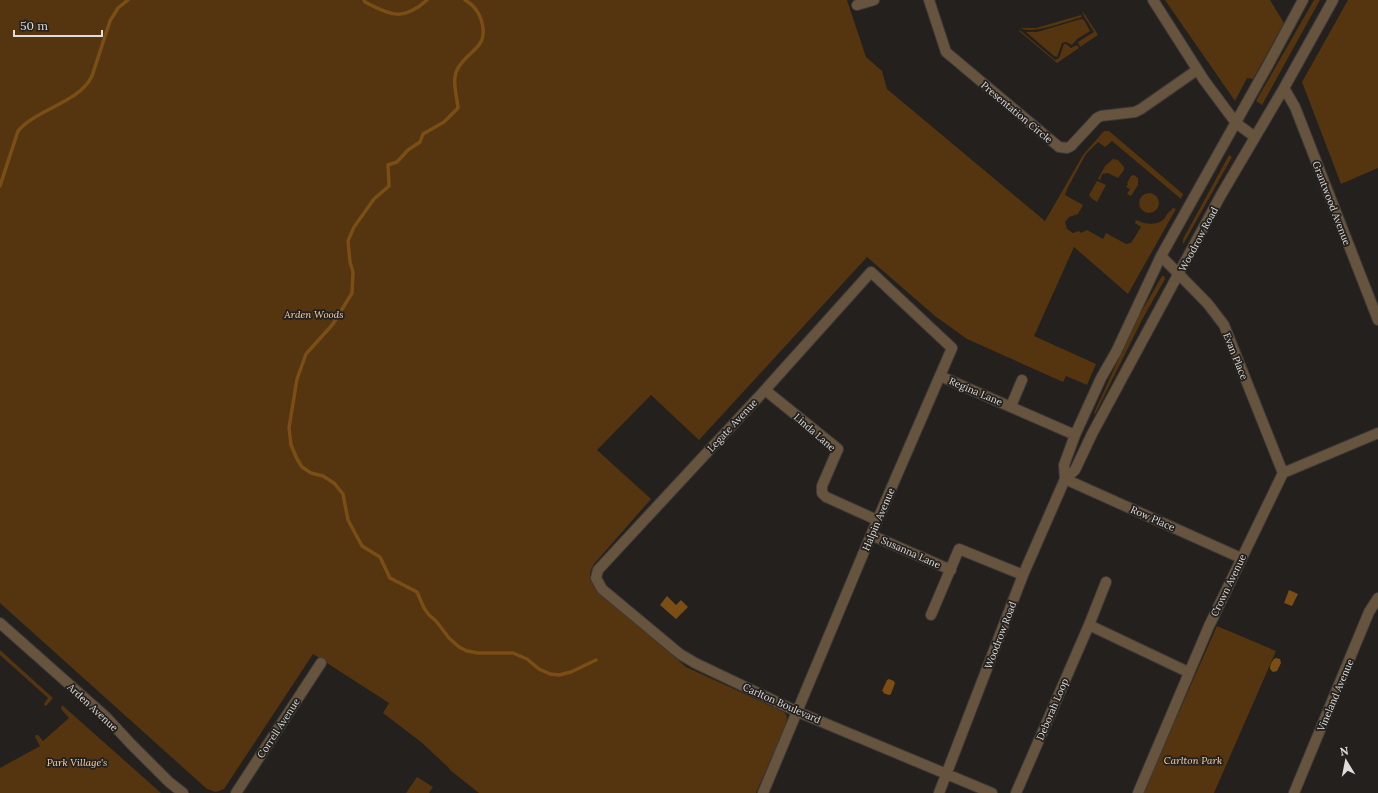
<svg xmlns="http://www.w3.org/2000/svg" width="1378" height="793" font-family="Lora,serif">
	<rect width="100%" height="100%" fill="#23201d"/>
	<path fill="#54350f" d="M0,0H847L866,57L882,71L887,89L1045,221L1083,155L1104,131H1109L1183,194L1181,199L1112,141L1105,147L1098,142L1086,154L1067,189L1065,195L1083,205L1078,214L1069,217L1065,222L1067,229L1073,233L1079,231L1081,233L1087,230L1103,239L1106,233L1126,244L1131,243L1141,227L1135,223L1136,220C1145,224 1154,226 1163,220C1167,216 1167,212 1172,210V208L1176,209L1128,294L1074,247L1034,336L1096,364L1087,385L1066,376L1063,382L967,339L935,316L867,257L699,440L651,395L597,450L651,499L594,564C588,574 589,580 596,589L686,667L784,712L787,716L786,725L756,793H479L450,770L449,768L421,742L383,713L389,703L313,654L224,789L216,792L207,789L0,603Z
		M1165,0H1270L1284,23L1253,79L1247,78L1235,101Z
		M1314,0H1320L1262,105L1256,101Z
		M1348,0H1378V168L1341,184L1302,82Z
		M1082,10L1098,35L1080,47L1078,42L1094,32L1084,16Z
		M1081,15L1082,17C1067,21 1033,35 1020,28H1036Z
		M1081,19L1084,20L1090,31L1077,39L1072,45L1066,42L1062,43L1057,57L1054,56L1026,32H1037Z
		M1018,30L1021,31L1055,60L1059,58L1064,44H1066L1071,48L1077,45L1079,48L1057,63Z
		M1229,155L1232,157L1184,243L1183,244V239Z
		M1113,159L1118,160L1124,167V170L1118,178L1108,173L1102,174L1100,180L1098,179L1105,166Z
		M1134,175L1138,178V185L1131,196L1127,194L1130,189L1126,187L1128,184L1127,183L1131,176Z
		M1097,181L1106,185L1097,202L1091,198L1089,195Z
		M1139 203a10 10 0 1 1 20 0a10 10 0 1 1-20 0Z
		M1162,276H1164L1165,279L1143,318L1095,414L1094,413L1136,321Z
		M1217,626L1276,651L1214,793H1143Z
		M0,650L53,698L47,705L45,706L44,704L48,698L0,655Z
		M62,705L161,793H0V768L40,746L35,737L36,735H38L43,741L69,718L61,709Z
		M417,777L433,787L429,793H406Z"/>
	<path fill="#7a4e15" d="M1289,590L1298,594L1292,606L1284,603Z
		M667,596L676,605L681,600L688,607L676,619L660,605Z
		M1276,658L1280,659L1281,663L1277,671L1273,672L1270,669C1270,664 1272,660 1276,658Z
		M889,679L894,681V682L895,683L891,694L889,695L883,693L884,692L882,691L887,680Z"/>
	<g fill="none" stroke-linecap="round" stroke-linejoin="round">
		<path stroke="#7a4e15" stroke-width="3.5" d="M364,0L365,2C391,16 404,21 427,0
			M465,0C472,4 478,11 481,19C490,48 470,48 458,68C451,80 457,96 458,108L444,122L423,134L420,142L408,150L397,162L388,165L389,186L374,199L354,227L348,241L350,262L353,272L352,293L333,324L306,354L297,379L289,428L291,445L297,459L302,467L311,473L323,476L334,483L343,494L348,520L362,546L380,557L390,578L417,592L424,608L429,615L436,621L449,638L459,647L467,651L478,653H513L527,659L539,669L550,674L559,675L571,672L596,660
			M0,186L18,131C37,109 80,102 92,76L110,21L118,8L128,0"/>
		<defs>
			<path id="minor" d="M929,0L946,52L1059,147L1067,148L1071,146L1097,118L1101,116L1135,112L1141,109L1197,70
				M1153,0L1204,80L1236,123L1255,137
				M857,5L874,0
				M1284,88L1295,107L1378,320
				M1161,256L1208,304L1224,325L1283,473
				M940,376L1075,435
				M765,390L838,449L822,486V493L826,497L877,520
				M1011,406L1022,380
				M1065,479L1064,465L1075,435L1101,378L1116,352L1161,256L1268,65L1303,0
				M1065,479L1241,558
				M871,535L951,570
				M931,615L959,549L1023,575
				M0,623L106,717L131,744L169,782L183,793
				M1089,625L1188,672
				M236,793L321,663
				M763,793L871,535L952,348L871,272L765,390L598,570L596,578L602,589L680,654L695,663L798,712L992,793
				M939,793L1023,575L1065,479L1075,470L1092,434L1221,195L1284,88L1333,0
				M1016,793L1089,625L1106,582
				M1138,793L1209,626L1283,473L1378,433
				M1294,793L1369,612L1378,598"/>
		</defs>
		<use href="#minor" stroke="#3d3a38" stroke-width="12"/>
		<use href="#minor" stroke="#67543f" stroke-width="10"/>
	</g>
	<g text-anchor="middle" stroke-width="3.5" stroke-linejoin="round" paint-order="stroke">
		<g font-size="10" fill="#dfdddb" stroke="#23201d">
			<text transform="translate(1017 112) rotate(40)" y="4">Presentation Circle</text>
			<text transform="translate(1332 203) rotate(69)" y="4">Grantwood Avenue</text>
			<text transform="translate(1198 239) rotate(-62)" y="4">Woodrow Road</text>
			<text transform="translate(1236 356) rotate(68)" y="4">Evan Place</text>
			<text transform="translate(976 391) rotate(23)" y="4">Regina Lane</text>
			<text transform="translate(732 425) rotate(-47)" y="4">Legate Avenue</text>
			<text transform="translate(815 432) rotate(41)" y="4">Linda Lane</text>
			<text transform="translate(1153 518) rotate(24)" y="4">Row Place</text>
			<text transform="translate(878 519) rotate(-67)" y="4">Halpin Avenue</text>
			<text transform="translate(911 552) rotate(24)" y="4">Susanna Lane</text>
			<text transform="translate(1228 585) rotate(-64)" y="4">Crown Avenue</text>
			<text transform="translate(1000 635) rotate(-69)" y="4">Woodrow Road</text>
			<text transform="translate(1335 695) rotate(-67)" y="4">Vineland Avenue</text>
			<text transform="translate(782 703) rotate(24)" y="4">Carlton Boulevard</text>
			<text transform="translate(93 707) rotate(43)" y="4">Arden Avenue</text>
			<text transform="translate(1052 709) rotate(-67)" y="4">Deborah Loop</text>
			<text transform="translate(278 728) rotate(-57)" y="4">Correll Avenue</text>
		</g>
		<g font-size="10" font-style="italic" fill="#fdd4a9" stroke="#23201d">
			<text x="314" y="318">Arden Woods</text>
			<text x="1193" y="764">Carlton Park</text>
			<text x="77" y="766">Park Village's</text>
		</g>
	</g>
	<g transform="translate(1346 761) rotate(350)" stroke="#23201d" stroke-width="3" paint-order="stroke">
	<path d="M0-3L7 15L0 10L-7 15Z" fill="#dfdddb"/>
	<text y="-6" font-size="11" font-weight="bold" text-anchor="middle" fill="#dfdddb">N</text>
	</g>
	<path d="M14 30v6h88v-6" fill="none" stroke="#dfdddb" stroke-width="2"/>
	<text x="20" y="30" font-size="12" fill="#dfdddb" stroke="#23201d" stroke-width="3" paint-order="stroke">50 m</text>
</svg>
